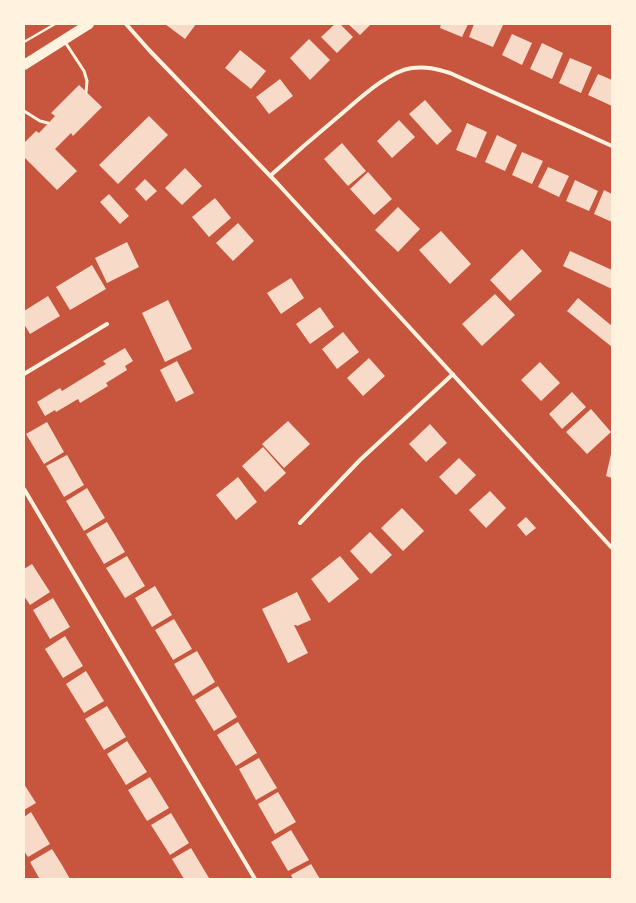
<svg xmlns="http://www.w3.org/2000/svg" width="636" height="903" font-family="Jost,sans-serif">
	<rect width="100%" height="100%" fill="#c8553d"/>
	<path fill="#f7dbc8" d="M165,24H196L185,39Z
		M335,24H340L353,37L337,53L321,37Z
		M348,24H371L360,35Z
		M441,24H468L462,37L440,28Z
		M474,24H501L503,25L493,47L469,37Z
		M512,34L532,43L522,65L502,55Z
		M309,39L330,60L310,80L290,58Z
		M542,43L563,53L552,79L530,69Z
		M240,50L266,71L251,89L225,68Z
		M570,58L592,67L581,93L559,83Z
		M598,74L612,80V106L588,95Z
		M280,79L293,96L269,114L256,97Z
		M79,85L102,107L73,136L71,133L55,149L77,171L57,190L24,157V143L36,131L39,133L55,116L51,113Z
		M425,100L452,131L437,145L409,114Z
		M149,116L168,135L118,184L99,165Z
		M399,120L415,137L392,158L377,141Z
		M467,123L487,132L476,158L456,150Z
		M497,135L517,145L505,171L485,162Z
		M342,143L366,171L348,186L324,159Z
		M522,152L543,161L532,184L512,175Z
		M548,167L569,176L559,197L538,187Z
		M185,168L202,186L182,205L165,188Z
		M368,172L392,199L374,215L350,189Z
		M145,179L157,191L146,201L135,189Z
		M575,180L598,191L589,211L566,201Z
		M604,190L612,194V222L594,214Z
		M109,194L129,216L120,224L100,202Z
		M215,198L231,218L209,237L192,217Z
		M398,207L420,229L398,252L375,230Z
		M238,223L254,241L233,261L216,243Z
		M441,231L471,264L450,284L419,250Z
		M127,242L139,267L107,283L95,258Z
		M522,249L542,271L510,301L490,280Z
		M570,251L612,270V289L563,266Z
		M92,265L106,289L70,310L56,287Z
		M291,278L304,298L281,314L267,293Z
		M495,294L515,315L482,346L462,324Z
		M48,296L60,316L30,334L24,324V311Z
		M578,298L612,326V347L567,311Z
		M168,300L192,349L165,362L142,313Z
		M320,307L334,327L310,344L296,324Z
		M343,332L359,352L337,369L322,349Z
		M125,348L133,361L125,366L127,370L106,383L108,386L80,403L78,399L56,412L55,410L45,416L37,402L60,388L62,391L106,364L103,361Z
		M369,358L385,376L363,396L347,378Z
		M177,361L194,393L176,402L160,370Z
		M540,362L560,383L541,401L521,380Z
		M572,392L586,407L562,429L549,414Z
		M591,409L611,432L587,454L566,432Z
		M288,421L310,444L284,468L262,444Z
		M47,422L64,452L44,464L26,434Z
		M430,424L447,443L426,462L409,444Z
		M263,447L286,473L265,492L242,466Z
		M611,454H612V478L606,476Z
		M67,455L84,485L64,497L46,466Z
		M459,458L476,475L456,495L439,477Z
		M238,477L257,502L236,520L216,495Z
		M87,488L105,518L84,531L66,501Z
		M490,491L506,508L486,528L469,510Z
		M402,508L424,531L403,551L381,528Z
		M526,517L536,528L526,536L517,525Z
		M107,522L125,552L104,564L86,534Z
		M370,532L392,555L371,574L350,551Z
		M127,556L145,586L125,598L106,568Z
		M340,556L359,579L329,603L311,579Z
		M32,564L50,592L30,605L24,596V569Z
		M155,586L172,615L152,627L135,598Z
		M297,592L311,620L297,626L296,625H294L308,653L288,663L262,609Z
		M53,598L70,627L50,639L33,610Z
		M174,619L192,649L173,660L155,630Z
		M65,636L83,666L63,678L45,649Z
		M197,651L215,682L193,696L174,664Z
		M86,671L104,701L84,713L66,684Z
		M218,686L237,717L214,731L195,700Z
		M107,706L126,737L104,750L85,719Z
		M238,722L257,753L236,766L217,735Z
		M127,741L147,772L126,785L107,754Z
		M259,758L277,788L256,800L239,769Z
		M150,777L169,808L147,821L128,790Z
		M24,784L36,803L24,810Z
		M278,792L296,822L275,834L258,804Z
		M31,812L50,844L28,857L24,851V817Z
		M171,813L189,843L170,855L151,825Z
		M291,830L309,860L288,871L271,842Z
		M191,848L209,878L208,879H184L172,859Z
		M52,849L62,865L70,879L39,878L30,862Z
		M311,864L320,879H293L291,875Z"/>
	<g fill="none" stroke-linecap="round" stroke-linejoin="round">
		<path stroke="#fff3e0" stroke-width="2.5" d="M24,42L55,24"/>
		<path stroke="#fff3e0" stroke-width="3" d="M65,42L84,71L87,81L86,92
			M24,111L40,121L48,123"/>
		<path stroke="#fff3e0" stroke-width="4" d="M126,24L149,50L278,184L612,548
			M270,176C292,156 315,136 339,116C357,101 388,71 412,68C426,66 437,69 450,73L612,146
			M24,374L107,324
			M24,489L255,879
			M300,523L360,460L453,374"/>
		<path stroke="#fff3e0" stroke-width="10" d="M24,65L89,24"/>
	</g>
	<rect width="636" height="903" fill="none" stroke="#fff3e0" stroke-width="50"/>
</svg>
